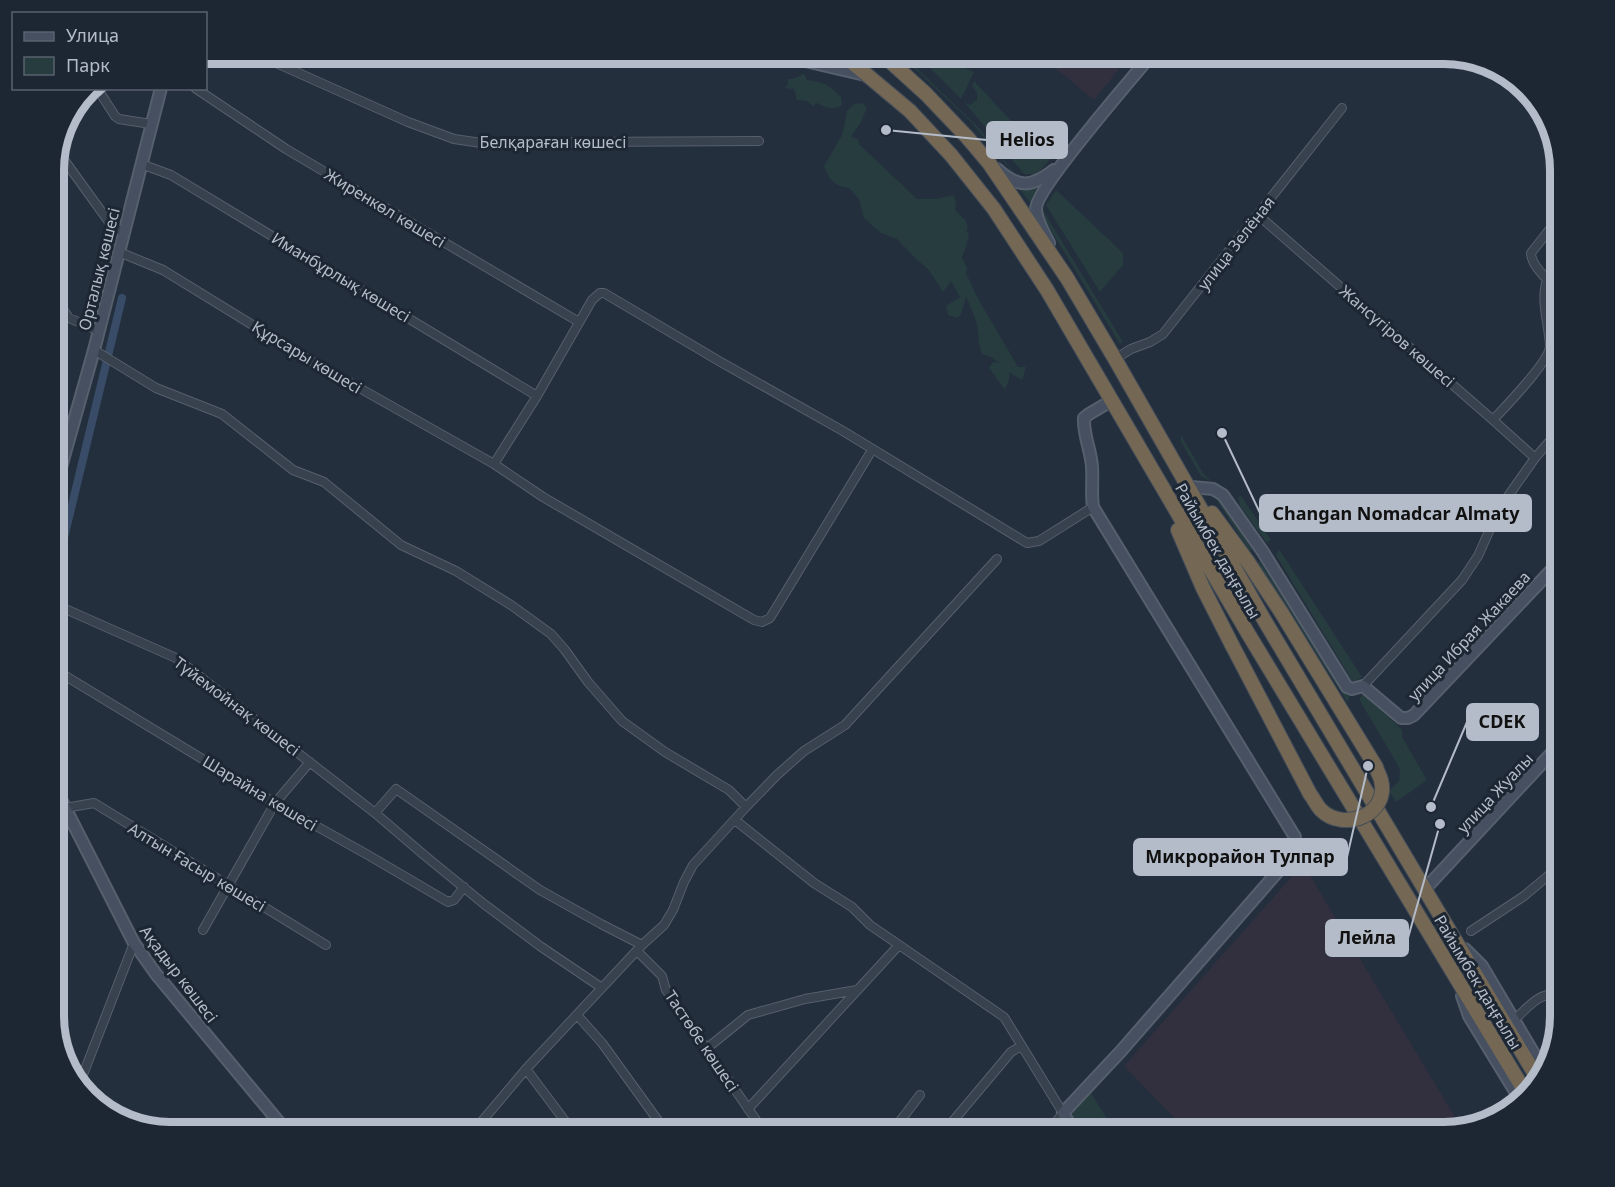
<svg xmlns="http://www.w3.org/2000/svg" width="1615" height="1187" font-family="'Noto Sans',sans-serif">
	<rect width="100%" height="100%" fill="#242f3e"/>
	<path fill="#32303f" d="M1038,54H1131L1094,100Z
		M1303,864L1462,1129L1445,1133H1189L1124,1066Z"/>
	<path fill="#263c3f" d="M899,54H902L981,130L1018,178L970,121Z
		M916,54H942L953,63L974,72L961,99Z
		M804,74L807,80C824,82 829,85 841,97L842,105C833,111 826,108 817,103L813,106L807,101L797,100L794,89L785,88L788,84V79H793Z
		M974,81L1039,151L1047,144L1065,142L1037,174H1024L965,103L970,105L977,100V93L972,86Z
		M862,103L867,108L861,122L851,137L858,139L859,144L917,199H936L954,195L956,204L955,210L966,221L968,228L966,230L969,234C967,242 966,250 962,257L967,268L966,273L976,295L1018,367H1026L1022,380L1009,372V380L1005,390L989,368L993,362L1000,363L991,357L982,354C978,343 979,336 977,325C975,316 970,306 966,297L961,314L957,318L948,315L946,306L960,297L951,281L943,292L929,270L916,259L897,239L881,233L864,218L859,199L849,188C834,186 829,179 824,166L841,137L844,127L847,111L854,104Z
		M1043,181V184L1034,200L1032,205L1018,187Z
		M1056,190L1123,253V265L1100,292L1046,205Z
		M1041,207L1123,342L1120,344L1043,217Z
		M1181,435L1203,473L1212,482L1201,476L1181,442Z
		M1241,496L1271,540L1267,543L1240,506L1238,497Z
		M1216,499L1223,503L1252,550L1250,552Z
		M1279,549L1362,677L1353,682L1276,555Z
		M1260,561L1342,690L1350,695L1348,703L1258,563Z
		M1364,694L1402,730V737L1427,780L1396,802L1389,791L1399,781L1400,769L1359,699Z
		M1091,1093L1116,1133H1083L1071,1113Z"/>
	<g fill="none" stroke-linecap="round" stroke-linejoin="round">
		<path stroke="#394c67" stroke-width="8" d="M62,546L122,298"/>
		<defs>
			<path id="street" d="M256,54L408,122L454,139L495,145L581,142L759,141
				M97,88L115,116L119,119L151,124
				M195,88L286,149L579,322
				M57,150L109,222L124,234
				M141,164L171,175L537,396
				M1560,166L1555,172L1561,179
				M1258,215L1493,420L1535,458
				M1561,215L1531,253C1531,267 1551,283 1561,291
				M119,252L163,270L308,359L494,464L543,497L754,620L762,622L770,618L872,450
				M54,296L69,318L99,331
				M94,350L156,388L222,414L293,470L324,482L401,545L456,571L511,605L551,634L565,650L588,682L622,721L665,752L729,790L746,807
				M1115,359L1131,349L1150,342L1163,334L1342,108
				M1493,420C1505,407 1550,361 1550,346C1549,324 1540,301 1547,280
				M494,464L537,396L592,300L600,293H604L719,361L843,431L1027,543L1039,541L1093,507
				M54,604L176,658L375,813L424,855L484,904L540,946L602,988
				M54,669L275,803L368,855L448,902L454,900L464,887
				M1363,686L1462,580L1478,556L1499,509L1535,458L1561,428
				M65,808L94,803L326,945
				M375,813L396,789L540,890L601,924L642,945
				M735,820L814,883L852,907L870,925L1004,1017L1063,1113L1047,1133
				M203,930L275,803L310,762
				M1471,931L1524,896L1561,865
				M637,951L662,976L666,990L765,1133
				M577,1015L602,1043L667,1133
				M1514,1020C1528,1008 1540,989 1561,996
				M706,1049L748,1015L805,999L857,990
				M526,1069L574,1133
				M79,1085L134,943
				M748,1109L899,945
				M481,1124L488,1133
				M472,1133L526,1069L642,945L664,925L673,910L684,882L693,865L746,807L777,775L804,751L845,725L997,559
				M891,1133L920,1095
				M943,1133L1011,1052L1021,1046"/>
			<path id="secondary" d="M750,54L801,60L865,75
				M997,169C1018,188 1031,188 1054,170
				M1049,243C1044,232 1036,221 1036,209C1035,189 1134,76 1152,54
				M1192,487L1213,489L1223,495L1263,552L1347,687L1352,689L1363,686L1401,718H1408L1414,715L1561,560
				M54,492L94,350L161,88
				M54,786L134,943L156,974L288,1133
				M1425,889L1561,743
				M1465,949L1482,966L1543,1069
				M1462,996L1469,1016L1521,1101
				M1075,1133L1063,1113L1121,1051L1295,852V837L1093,507C1091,493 1093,481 1092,467C1091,450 1083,435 1084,418L1089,414L1111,401"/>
			<path id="highway" d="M842,54L910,111L951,155L994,209L1047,290L1249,635L1527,1095
				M882,54L926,94L967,137L989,163L1067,278L1115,359L1266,623L1539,1081
				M1212,513L1248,562L1281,612
				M1178,530L1203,588L1232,645"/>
		</defs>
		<use href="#street" stroke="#565f6c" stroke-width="10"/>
		<use href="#secondary" stroke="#565f6c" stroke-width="14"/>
		<use href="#highway" stroke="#434c59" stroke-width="16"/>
		<use href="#street" stroke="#38414e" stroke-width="8"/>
		<use href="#secondary" stroke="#465061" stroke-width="10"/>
		<use href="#highway" stroke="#746855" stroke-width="14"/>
		<defs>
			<path id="highway-bridge" d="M1232,645L1310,794C1314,799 1317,806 1321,810C1344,833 1390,814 1381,780C1380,776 1377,771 1376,767L1281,612"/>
		</defs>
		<use href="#highway-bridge" stroke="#434c59" stroke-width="16" stroke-linecap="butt"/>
		<use href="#highway-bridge" stroke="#746855" stroke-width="14"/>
	</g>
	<g text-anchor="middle" stroke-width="6" stroke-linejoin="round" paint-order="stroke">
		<g font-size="16" fill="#b4bcc9" stroke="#1d2633">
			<text x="553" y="148">Белқараған көшесі</text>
			<text transform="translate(385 208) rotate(31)" y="6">Жиренкөл көшесі</text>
			<text transform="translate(1236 243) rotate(-52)" y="6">улица Зелёная</text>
			<text transform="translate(99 269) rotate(-76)" y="6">Орталық көшесі</text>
			<text transform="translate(341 277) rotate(31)" y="6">Иманбұрлық көшесі</text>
			<text transform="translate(1397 336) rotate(41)" y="6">Жансүгіров көшесі</text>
			<text transform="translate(307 357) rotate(31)" y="6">Құрсары көшесі</text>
			<text transform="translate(1218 551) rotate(60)" y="6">Райымбек даңғылы</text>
			<text transform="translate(1469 636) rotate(-47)" y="6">улица Ибрая Жакаева</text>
			<text transform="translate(237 706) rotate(37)" y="6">Түйемойнақ көшесі</text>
			<text transform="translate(260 793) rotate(31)" y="6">Шарайна көшесі</text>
			<text transform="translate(1495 793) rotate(-47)" y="6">улица Жуалы</text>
			<text transform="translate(197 867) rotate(31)" y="6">Алтын Ғасыр көшесі</text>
			<text transform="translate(179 974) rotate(53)" y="6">Ақадыр көшесі</text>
			<text transform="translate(1478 982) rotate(59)" y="6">Райымбек даңғылы</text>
			<text transform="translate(702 1041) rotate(56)" y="6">Тастөбе көшесі</text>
		</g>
	</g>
	<path d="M0 0H1615V1187H0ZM170 64H1444A106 106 0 0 1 1550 170V1016A106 106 0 0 1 1444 1122H170A106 106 0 0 1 64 1016V170A106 106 0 0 1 170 64Z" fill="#1d2633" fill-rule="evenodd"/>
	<path fill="none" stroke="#b4bcc9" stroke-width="8" d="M170 64H1444A106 106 0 0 1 1550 170V1016A106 106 0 0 1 1444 1122H170A106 106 0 0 1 64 1016V170A106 106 0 0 1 170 64Z"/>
	<path fill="none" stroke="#b4bcc9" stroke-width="2" d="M886 130L987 140M1222 433L1260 513M1431 807L1467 722M1368 766L1347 857M1440 824L1408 938"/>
	<g fill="#b4bcc9" stroke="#1d2633" stroke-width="2">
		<circle cx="886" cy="130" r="6"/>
		<circle cx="1222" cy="433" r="6"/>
		<circle cx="1431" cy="807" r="6"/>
		<circle cx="1368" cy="766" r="6"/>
		<circle cx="1440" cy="824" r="6"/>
	</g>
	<g fill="#b4bcc9" stroke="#b4bcc9" stroke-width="2">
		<rect x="987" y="122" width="80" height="36" rx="6"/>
		<rect x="1260" y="495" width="271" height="36" rx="6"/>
		<rect x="1467" y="704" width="71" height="36" rx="6"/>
		<rect x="1134" y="839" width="213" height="36" rx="6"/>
		<rect x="1326" y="920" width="82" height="36" rx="6"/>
	</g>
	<g font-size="18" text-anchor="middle" font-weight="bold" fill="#111">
		<text x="1027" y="146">Helios</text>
		<text x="1396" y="520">Changan Nomadcar Almaty</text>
		<text x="1502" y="728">CDEK</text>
		<text x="1240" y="863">Микрорайон Тулпар</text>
		<text x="1367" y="944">Лейла</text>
	</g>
	<rect x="12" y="12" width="195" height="78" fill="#1d2633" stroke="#59626f" stroke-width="1.5"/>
	<rect x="24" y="32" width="30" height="9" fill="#465061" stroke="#59626f" stroke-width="1.5"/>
	<text x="66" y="42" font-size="18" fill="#b4bcc9">Улица</text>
	<rect x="24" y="57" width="30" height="18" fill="#263c3f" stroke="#59626f" stroke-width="1.5"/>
	<text x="66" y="72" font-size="18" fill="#b4bcc9">Парк</text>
</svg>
